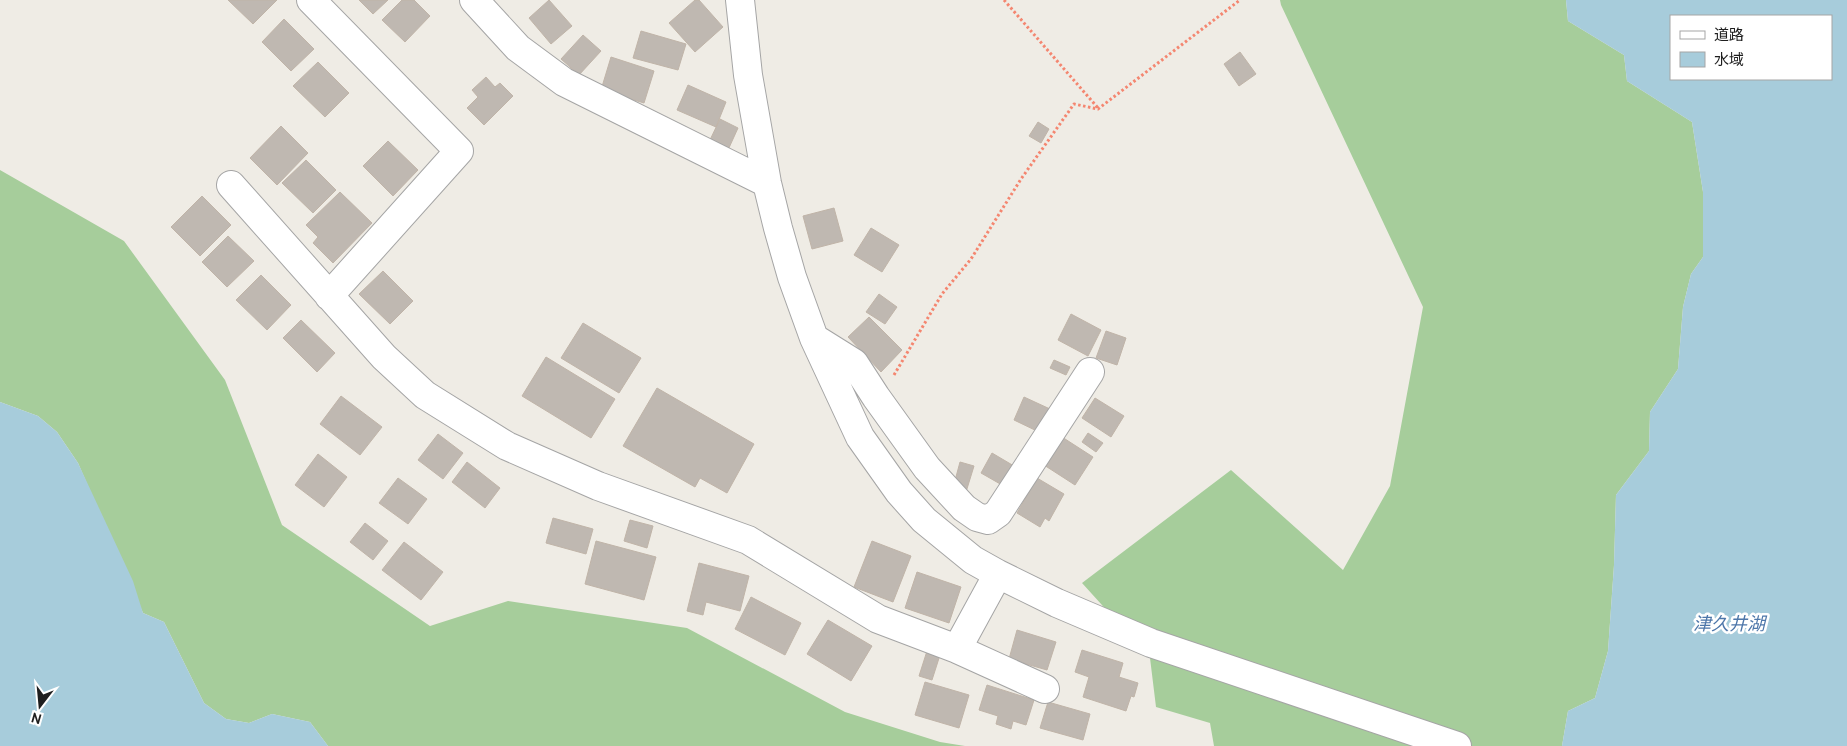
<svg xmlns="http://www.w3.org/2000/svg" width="1847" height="746" font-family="Cabin,'Noto Sans JP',sans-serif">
	<rect width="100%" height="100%" fill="#efece5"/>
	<path fill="#a6cd9b" d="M1280,0H1566L1568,21L1624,55L1627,81L1692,122L1703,192V257L1691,274L1683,307L1678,369L1650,412L1649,451L1616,495L1614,565L1608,651L1595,698L1568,711L1562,746H1214L1210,723L1156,707L1150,658L1082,583L1231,470L1343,570L1390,486L1423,307L1281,5Z
		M0,170L124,241L225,380L282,525L430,626L508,601L687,628L845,712L940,742L965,746H328L310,722L272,714L249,723L226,719L204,703L164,622L143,613L78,463L57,432L38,416L0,402Z"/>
	<path fill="#a7ccdb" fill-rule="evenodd" d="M1566,0H1847V746H1562L1568,711L1595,698L1608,651L1614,565L1616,495L1649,451L1650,412L1678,369L1683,307L1691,274L1703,257V192L1692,122L1627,81L1624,55L1568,21ZM1831,16V79H1671V16Z
		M0,402L38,416L57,432L78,463L133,581L143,613L164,622L204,703L226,719L249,723L272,714L310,722L328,746H0Z"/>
	<path fill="#bfb8b1" stroke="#c0b4a8" d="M228,0H277L253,24Z
		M359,0H388L373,14Z
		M402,0H414L430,16L405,42L382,20Z
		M549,0L572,26L551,44L529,18Z
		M695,0H699L723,27L695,52L669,23Z
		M284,19L314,49L291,71L262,42Z
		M641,31L686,44L678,70L633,58Z
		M583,35L601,51L579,75L561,59Z
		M1240,52L1256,74L1239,86L1224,64Z
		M611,57L654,71L644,103L601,90Z
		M318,62L349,93L325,117L293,86Z
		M486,77L495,87L500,83L513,96L484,125L467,108L478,97L472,90Z
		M688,85L726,102L716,127L677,110Z
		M720,119L738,128L728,150L709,142Z
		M1038,122L1049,129L1041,143L1029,136Z
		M281,126L308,153L277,185L250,158Z
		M388,141L418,170L393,196L363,166Z
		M306,160L336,190L313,213L282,183Z
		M340,192L372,223L333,263L313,243L318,237L306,225Z
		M202,196L231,225L200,256L171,227Z
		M834,208L843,241L812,249L803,216Z
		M871,228L899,245L882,272L854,255Z
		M228,236L254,261L227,287L202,262Z
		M383,271L413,301L390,324L359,294Z
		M261,275L291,305L267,330L236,300Z
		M879,294L897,307L885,324L866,312Z
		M1071,314L1101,330L1088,356L1058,340Z
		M869,317L902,350L881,372L848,337Z
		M301,320L335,353L317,372L283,338Z
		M583,323L641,358L619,393L561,358Z
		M1106,331L1126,338L1117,365L1096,358Z
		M546,357L615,399L591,438L522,396Z
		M1054,360L1070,367L1066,375L1050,368Z
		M657,388L754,444L727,493L700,478L695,487L623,446Z
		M341,396L382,427L360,455L320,424Z
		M1024,397L1050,409L1039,432L1014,420Z
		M1095,398L1124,416L1111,437L1082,418Z
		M1088,433L1103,443L1096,452L1082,442Z
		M438,434L463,453L443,479L418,460Z
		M1062,437L1093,457L1075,485L1044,465Z
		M992,453L1014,466L1002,485L981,473Z
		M318,454L347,477L324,507L295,485Z
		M467,462L500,488L485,508L452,482Z
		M960,462L974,466L966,492L953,488Z
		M398,478L427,499L408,524L379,503Z
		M1037,478L1064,494L1049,521L1045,518L1040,527L1017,513Z
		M553,518L593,529L586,554L546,543Z
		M630,520L653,526L647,548L624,541Z
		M365,523L388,541L373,560L350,542Z
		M596,541L656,557L644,600L585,584Z
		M872,541L911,556L893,602L854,587Z
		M404,542L443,572L421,600L382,570Z
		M699,563L749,576L740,611L706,602L703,615L687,611Z
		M917,572L961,587L949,623L905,608Z
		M751,597L801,623L785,655L735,629Z
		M828,620L872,646L851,681L807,654Z
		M1017,630L1056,642L1047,670L1009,659Z
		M1082,650L1123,663L1119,677L1138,683L1134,697L1131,696L1126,711L1083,697L1089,677L1075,672Z
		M927,651L940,655L932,680L919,676Z
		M925,682L969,695L959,728L915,715Z
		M987,685L1034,700L1026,725L1013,721L1011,729L996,724L998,716L979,710Z
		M1048,702L1090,714L1083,740L1040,728Z"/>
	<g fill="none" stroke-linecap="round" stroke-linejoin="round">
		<defs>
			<path id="minor" d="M311,0L459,151L329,296
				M474,0L518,48L564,82L767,183
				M740,0L748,75L767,183L778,228L792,277L814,338L860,437L899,492L924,520L973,560L998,574L1057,603L1151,643L1457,746
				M231,185L384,357L425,395L507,446L598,486L748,540L878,619L957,649L1045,689
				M814,338L854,363L876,397L927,468L964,508L977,517L988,520L998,513L1090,372
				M957,649L998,574"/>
		</defs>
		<use href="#minor" stroke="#a5a5a5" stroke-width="30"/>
		<path stroke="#f48670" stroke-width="3" stroke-dasharray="2.5 2.5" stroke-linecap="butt" d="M1004,0L1098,108
			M894,375L942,294L971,259L1021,179L1074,104L1098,109L1240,0"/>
		<use href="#minor" stroke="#fff" stroke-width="28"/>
	</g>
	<g text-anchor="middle" stroke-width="5" stroke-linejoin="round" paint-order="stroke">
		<g font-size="18" font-style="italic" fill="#4e77aa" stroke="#fff">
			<text x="1729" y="630">津久井湖</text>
		</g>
	</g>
	<rect x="1670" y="15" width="162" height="65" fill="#ffffff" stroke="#a5a5a5"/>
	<rect x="1680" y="31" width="25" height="8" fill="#ffffff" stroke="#a5a5a5"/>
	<text x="1714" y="40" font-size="15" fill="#1e1e1e">道路</text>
	<rect x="1680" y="52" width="25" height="15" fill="#a7ccdb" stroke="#a5a5a5"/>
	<text x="1714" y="65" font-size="15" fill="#1e1e1e">水域</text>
	<g transform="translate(40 706) rotate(196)" stroke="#ffffff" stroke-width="4" paint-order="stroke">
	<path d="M0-4L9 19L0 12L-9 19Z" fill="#1e1e1e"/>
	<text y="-8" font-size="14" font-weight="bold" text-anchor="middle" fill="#1e1e1e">N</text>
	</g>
</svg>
